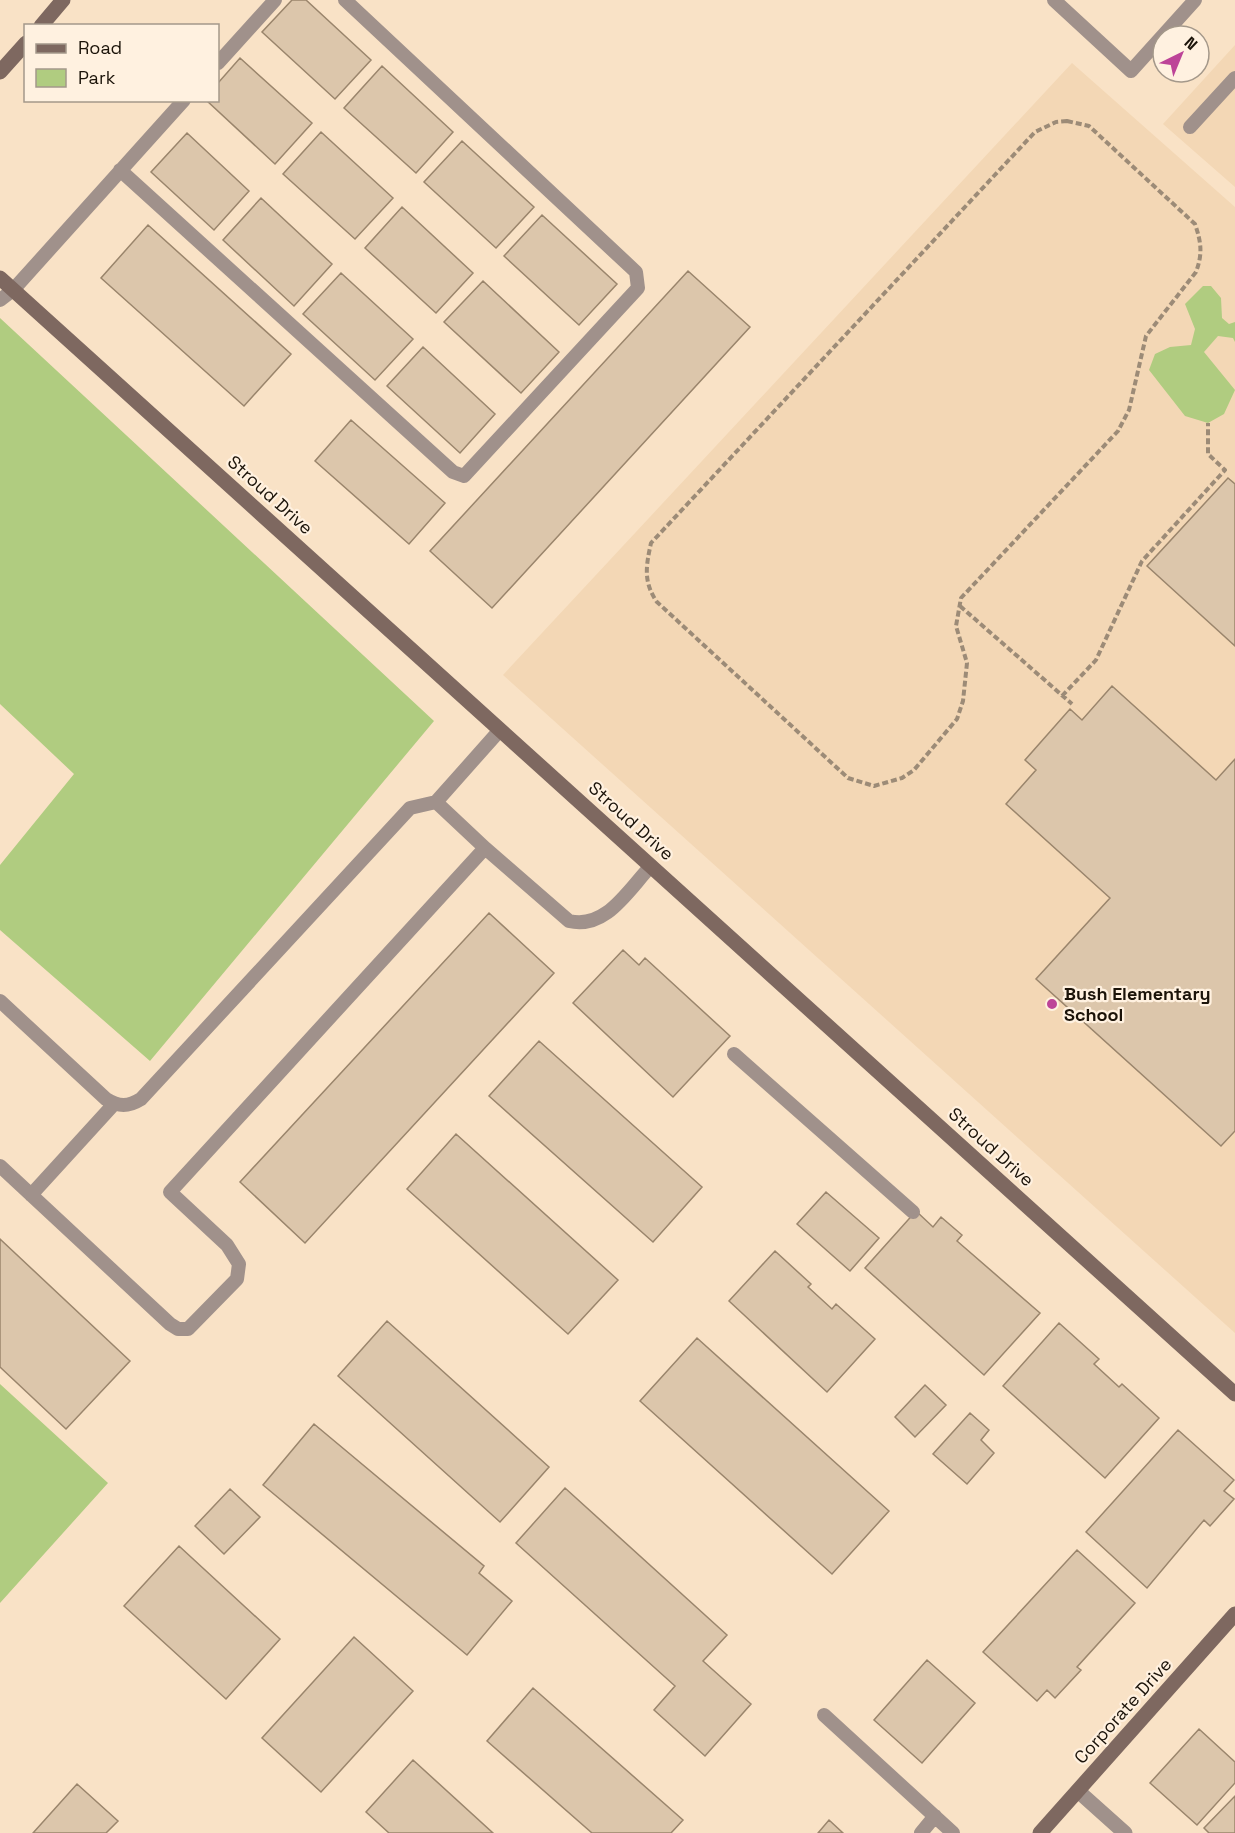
<svg xmlns="http://www.w3.org/2000/svg" width="1235" height="1833" font-family="'Space Grotesk',sans-serif">
	<rect width="100%" height="100%" fill="#f9e2c6"/>
	<path fill="#f3d7b5" d="M1235,45V187L1163,124Z
		M1072,63L1235,207V1333L503,675Z"/>
	<path fill="#b0cc80" d="M1203,286H1211L1221,298L1222,318L1229,324L1235,322V342L1233,338L1218,336L1204,352L1235,390L1224,414L1208,423L1185,416L1149,370L1155,354L1170,347L1191,345L1195,329L1185,304Z
		M0,318L434,721L150,1061L0,930V865L74,774L0,704Z
		M0,1384L108,1483L0,1603Z"/>
	<path fill="#dcc6ab" stroke="#9a856c" stroke-width="1.5" d="M292,0H306L371,60L335,99L262,32Z
		M240,58L312,123L275,164L206,100H218V83Z
		M382,66L453,132L416,173L344,108Z
		M321,132L393,198L355,239L283,174Z
		M187,133L249,191L214,230L151,172Z
		M462,141L534,207L496,248L424,182Z
		M261,198L332,264L294,306L223,240Z
		M402,207L473,273L436,313L365,248Z
		M542,215L617,284L579,325L504,256Z
		M148,225L291,354L244,406L101,278Z
		M688,271L750,327L492,608L430,551Z
		M341,273L413,339L375,380L303,314Z
		M483,281L559,352L521,393L444,322Z
		M423,347L495,414L460,453L387,386Z
		M351,420L445,503L409,544L315,461Z
		M1228,478L1235,484V646L1147,566Z
		M1112,686L1216,780L1235,759V1131L1221,1146L1036,979L1110,898L1006,804L1036,770L1025,760L1070,709L1082,720Z
		M489,913L554,973L305,1243L240,1182Z
		M623,950L639,965L645,958L730,1036L673,1097L573,1003Z
		M539,1041L702,1187L653,1242L489,1096Z
		M456,1134L618,1280L568,1334L407,1189Z
		M826,1192L879,1238L850,1271L797,1224Z
		M916,1211L933,1227L941,1217L962,1235L957,1241L1040,1313L984,1375L865,1268Z
		M0,1239L130,1361L66,1429L0,1367Z
		M775,1251L811,1284L808,1287L832,1309L836,1304L875,1339L827,1392L729,1301Z
		M387,1321L549,1467L500,1522L338,1376Z
		M1059,1323L1099,1359L1094,1364L1119,1387L1122,1384L1159,1418L1105,1478L1003,1386Z
		M697,1338L889,1511L832,1574L640,1401Z
		M925,1385L946,1405L915,1437L895,1417Z
		M970,1413L989,1430L981,1440L994,1453L967,1484L933,1454Z
		M314,1424L484,1566L479,1573L512,1601L467,1655L263,1485Z
		M1178,1430L1234,1480L1224,1491L1234,1499L1210,1526L1204,1520L1147,1588L1086,1532Z
		M565,1488L727,1635L703,1661L751,1704L705,1756L654,1710L675,1686L516,1543Z
		M230,1489L260,1517L224,1554L195,1526Z
		M179,1546L280,1639L226,1699L124,1606Z
		M1077,1550L1135,1603L1077,1667L1081,1670L1055,1698L1047,1690L1037,1701L983,1652Z
		M354,1637L413,1691L321,1792L262,1738Z
		M927,1660L975,1703L922,1763L874,1720Z
		M533,1688L683,1820L671,1833H592L487,1741Z
		M1199,1729L1235,1762V1783L1197,1825L1150,1783Z
		M413,1760L493,1833H389L366,1812Z
		M77,1784L118,1821L106,1833H33Z
		M1235,1796V1833H1209L1204,1828Z
		M829,1820L843,1833H818Z"/>
	<g fill="none" stroke-linecap="round" stroke-linejoin="round">
		<path stroke="#9c8b77" stroke-width="4" stroke-dasharray="6 3" stroke-linecap="butt" d="M1067,121L1089,126L1195,224C1201,242 1203,253 1196,272L1146,336L1129,410L1118,431L961,598L956,626L967,663L963,701L957,719L914,770L902,778L874,786L848,778L657,602C643,582 646,566 651,543L1035,132L1056,122Z
			M960,606L1072,704
			M1062,696L1096,660L1142,561L1225,470L1208,454V423"/>
		<path stroke="#a0918b" stroke-width="14" d="M1054,0L1131,71L1195,0
			M218,63L275,0
			M1190,127L1235,78
			M120,170L453,472L464,476L638,288L636,272L345,0
			M0,300L13,290L184,100
			M436,802L485,848
			M0,1001L106,1099C119,1107 128,1107 141,1099L410,808L436,802L500,730
			M734,1054L913,1212
			M0,1166L170,1324L178,1329H188L237,1279L239,1264L227,1245L170,1192L485,848L569,921C606,930 628,890 651,866
			M31,1195L114,1104
			M824,1715L953,1833
			M921,1833L935,1816"/>
		<path stroke="#a0918b" stroke-width="15" d="M1078,1791L1125,1833"/>
		<path stroke="#7e6860" stroke-width="15" d="M41,26L63,0
			M0,72L26,43
			M0,278L1235,1394
			M1040,1833L1235,1614"/>
	</g>
	<circle fill="#bd4498" stroke="#fff1e0" stroke-width="2" cx="1052" cy="1004" r="6"/>
	<g text-anchor="middle" stroke-width="4.5" stroke-linejoin="round" paint-order="stroke">
		<g font-size="18" fill="#1b1309" stroke="#fff1e0">
			<text transform="translate(270 495) rotate(42)" y="6">Stroud Drive</text>
			<text transform="translate(631 821) rotate(42)" y="6">Stroud Drive</text>
			<text transform="translate(991 1147) rotate(42)" y="6">Stroud Drive</text>
			<text transform="translate(1123 1711) rotate(-48)" y="6">Corporate Drive</text>
		</g>
		<g font-size="18" font-weight="bold" fill="#1b1309" stroke="#fff1e0" text-anchor="start">
			<text x="1064" y="1000">Bush Elementary<tspan x="1064" dy="21">School</tspan></text>
		</g>
	</g>
	<rect x="24" y="24" width="195" height="78" fill="#fff1e0" stroke="#a4988a" stroke-width="1.5"/>
	<rect x="36" y="44" width="30" height="9" fill="#7e6860" stroke="#a4988a" stroke-width="1.5"/>
	<text x="78" y="54" font-size="18" fill="#1b1309">Road</text>
	<rect x="36" y="69" width="30" height="18" fill="#b0cc80" stroke="#a4988a" stroke-width="1.5"/>
	<text x="78" y="84" font-size="18" fill="#1b1309">Park</text>
	<g transform="translate(1181 54) rotate(43)"><circle r="28" fill="#fff1e0" stroke="#a4988a" stroke-width="1.5"/>
	<path d="M0-4.5L10 22L0 15L-10 22Z" fill="#bd4498"/>
	<text y="-9" font-size="16" font-weight="bold" text-anchor="middle" fill="#1b1309">N</text>
	</g>
</svg>
